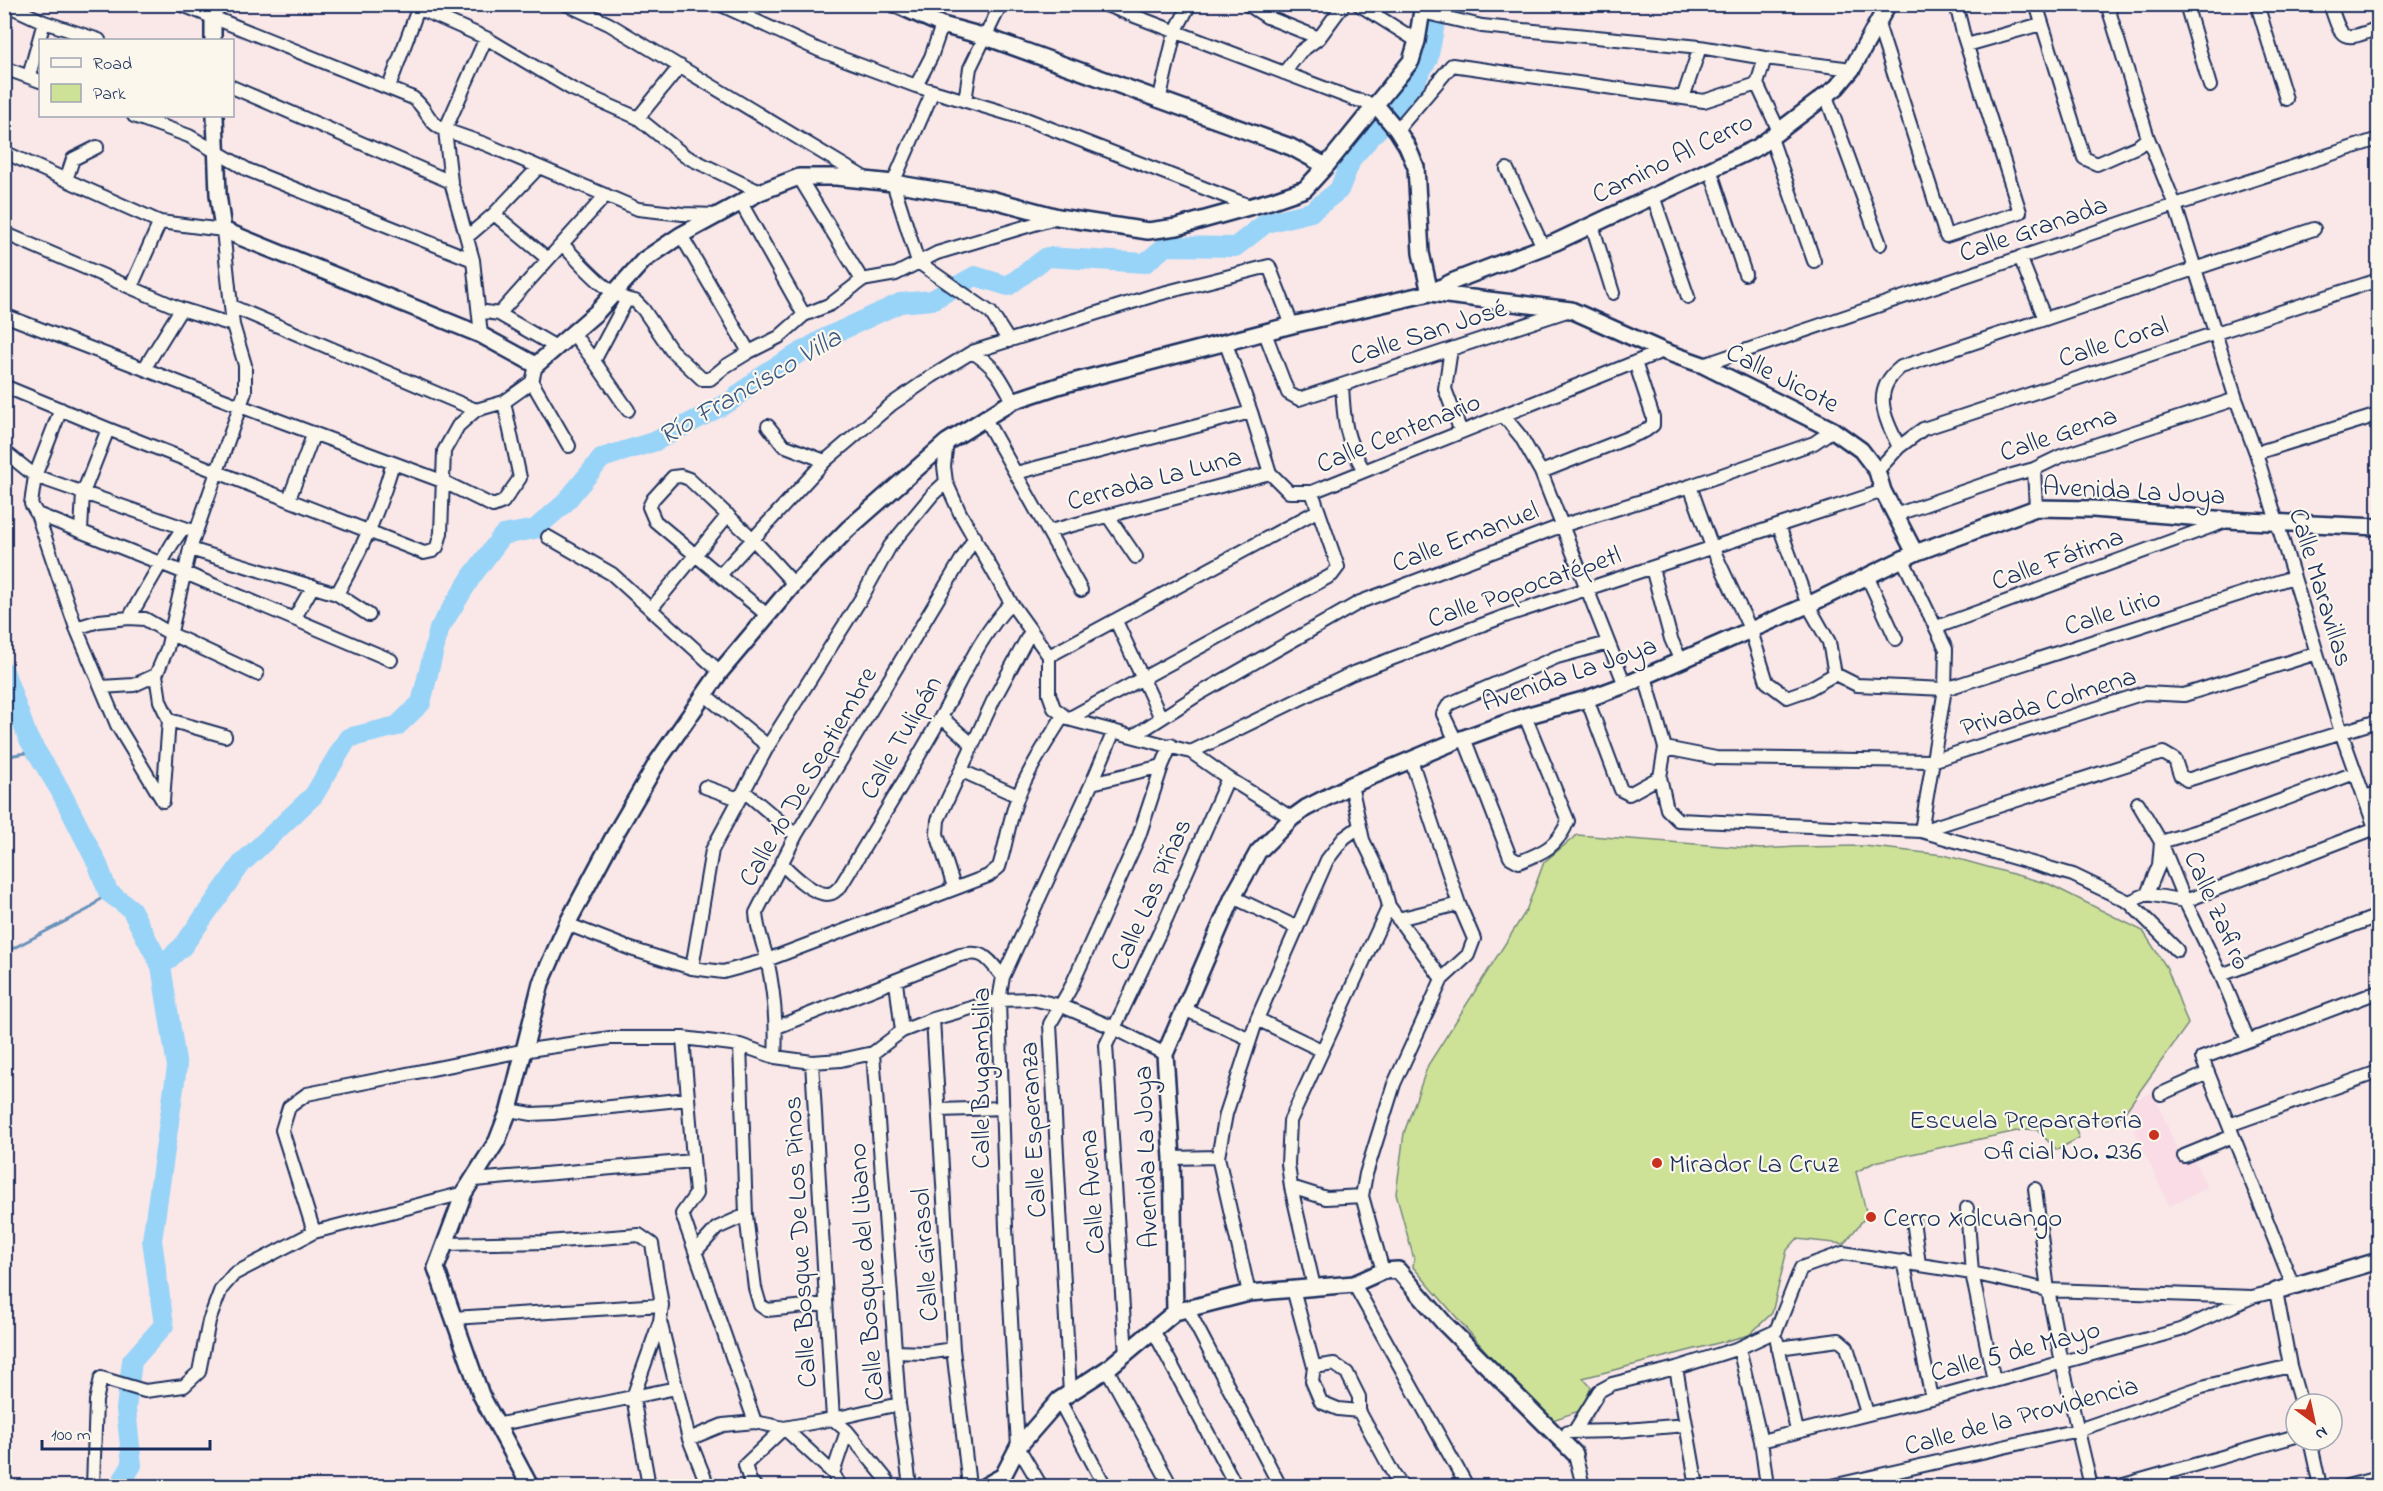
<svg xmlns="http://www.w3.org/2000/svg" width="2383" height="1491" font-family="'Indie Flower',sans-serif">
	<rect width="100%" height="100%" fill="#fae7e8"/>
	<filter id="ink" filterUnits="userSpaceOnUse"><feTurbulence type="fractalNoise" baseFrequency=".0167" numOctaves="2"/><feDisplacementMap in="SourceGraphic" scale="12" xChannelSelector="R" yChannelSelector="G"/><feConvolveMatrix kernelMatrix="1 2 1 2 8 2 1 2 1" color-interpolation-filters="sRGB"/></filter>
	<g filter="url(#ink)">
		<path fill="#f9dce5" d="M2153,1092L2183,1164L2194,1160L2207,1188L2169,1206L2126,1111L2133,1101Z"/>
		<path fill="#cde297" stroke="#74887a" stroke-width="1.5" d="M1577,835L1761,849L1796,847L1864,846L1944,855L2049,884L2143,931L2167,968L2188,1024L2122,1116L2074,1126L2079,1138L2057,1150L2037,1130L2026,1129L1875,1162L1856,1172L1867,1215L1844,1244L1797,1239L1787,1250L1772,1313L1749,1335L1583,1378L1591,1387L1582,1410L1547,1422L1413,1267L1414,1259L1396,1194L1404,1133L1428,1065L1526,911L1544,862Z"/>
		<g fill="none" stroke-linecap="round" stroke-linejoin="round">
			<path stroke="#6692ba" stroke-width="3" d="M4,757L36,751
				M4,953L89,909L108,892"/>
			<path stroke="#98d4f8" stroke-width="20" d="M4,671L28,738L60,790L98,865L108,892L131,909L161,966L177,1067L152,1240L164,1325L132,1361L126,1409L132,1465L119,1486
				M161,966L183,946L242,863L314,795L348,738L397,726L421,703L439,629L472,576L503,535L535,529L564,504L602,458L656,441L731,401L767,372L827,337L900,303L932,300L975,276L1008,286L1047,257L1145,263L1166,246L1235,247L1266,223L1311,212L1339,190L1352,158L1404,100L1428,59L1439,4"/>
			<defs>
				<path id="minor" d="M5,4L44,22L99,40
					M180,4L413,98C428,109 427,123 445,130L451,182L473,260L481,335
					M409,4L486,38L572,89L638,118L685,156L760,192
					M566,4L609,24L868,180
					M719,4L819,50L916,86L1026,119L1250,206
					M1103,4L1353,99L1376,105
					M1247,4L1267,17L1319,38
					M1358,4L1417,41
					M2036,4L2084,158L2097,164L2138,146L2148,138
					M2107,4L2148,138L2175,205L2236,399L2256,453L2341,732L2378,836
					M2186,4L2210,86
					M2257,4L2286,99
					M2330,4C2342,41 2342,42 2378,28
					M1422,12L1482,26L1700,47L1765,58L1852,69
					M1878,24L1946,236L2020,212L1964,37L1956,4
					M486,38L445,130L485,144L638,209L683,214L718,215
					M1967,45L2041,24
					M4,68L40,81
					M1284,73L1300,52L1319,38L1344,4
					M29,76L44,22
					M1757,84L1779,131
					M916,86L931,57L942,25
					M232,87L451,182
					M389,87L418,9
					M933,91L893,183L918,262L991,313L1009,341
					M1826,96L1880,244
					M1683,98L1700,47
					M965,101L970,68L1001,4
					M1159,101L1175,32L1190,4
					M134,116L189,136L248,170L473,260
					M638,118L680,66
					M1397,130L1452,65L1704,101L1757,84L1765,58
					M1771,138L1814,261
					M4,152L160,222L223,230L233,325L245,365V392L190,549L167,649L156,675L160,701L169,720L163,801
					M1507,169L1543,247
					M1710,169L1745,274
					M799,177L862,280
					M66,180L73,159L97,147
					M1653,196L1688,297
					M741,203L804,315
					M494,214L548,259
					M1592,225L1613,293
					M4,233L181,309L233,325
					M681,235L749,352
					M467,237L494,214L539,167
					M562,244C579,261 611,300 635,301L643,309L671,350L702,379H710L726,366L749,352L779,337L804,315L831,304L862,280L896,274L937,253L1058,217
					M2020,257L2045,319
					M131,287L160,222
					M231,306L476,410
					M479,311L499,314L556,347
					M499,314L606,195
					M4,315L240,406L442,481L493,506L503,502L520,478L504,402
					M572,332L594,361L628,410
					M1265,333L1288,393L1299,399L1567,311
					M1226,344L1251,412L1270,473L1289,492H1312
					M1451,349L1445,389L1461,432
					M972,352C995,366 1001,378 1013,401
					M594,361L626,301
					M1703,365L2175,205L2378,139
					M144,369L181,309
					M532,382L569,446
					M1342,385C1344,423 1345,437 1364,471
					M4,386L108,429L424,553L433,551L437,547L441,533L444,451L458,426L476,410L504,402L532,382L536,365
					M61,409L35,476L196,532
					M1503,415L1521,437L1541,472L1625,685
					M984,417L1081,590
					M768,426L783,445L825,461
					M947,442L944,466L946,482L960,513L1011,603L1049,656V694L1054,708L1068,719L1191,752L1228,778L1292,818
					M1899,447C1885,418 1870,391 1901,367L2314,229
					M4,451L35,476L31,504L37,514L76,628L117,725L163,801
					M2256,453L2378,415
					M2034,469L2036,508
					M1877,471L1899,447L1923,429L2378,280
					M1541,472L1645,431L1653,425V417L1635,362
					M1016,473L1251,412
					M1690,486L1712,547L1751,631L1767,682L1787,697L1807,690L1835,674
					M289,499L314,433
					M37,514L185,573L391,660
					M1895,515L2005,477L2034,469L2061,456L2236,399
					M1108,516L1136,557
					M1779,526L1808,605L1829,642L1835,674
					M81,531L83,493L108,429
					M1050,531L1270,473
					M548,537L612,574L720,672
					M190,549L337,594L369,615
					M1903,560L1946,649L1945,689L1921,831
					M1652,568L1671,639L1681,661
					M720,575L825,461L892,404L931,377L972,352L1155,295L1269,266L1292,325
					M1868,578L1896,639
					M337,594C361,552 380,509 393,463
					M651,609L728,515
					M767,615L655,521L649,507L653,499L673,477L681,476L689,479L752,538L794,584
					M129,618L172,544L183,528
					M294,619L313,586
					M1116,621L1161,718
					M1937,627L2226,521
					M76,628L99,621L129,618L145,619L171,634L257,674
					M1049,656L1317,511
					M1835,674L1857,685L1945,689L2293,577
					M1645,676L1665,748L1660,777L1667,809L1678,820L1921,831L2073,875L2129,902L2177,950
					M101,687L134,685L156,675
					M704,694L768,746
					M1587,699L1621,790L1629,794L1660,777
					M941,717L973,745
					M1068,719L1332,575L1338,567L1312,492L1663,351
					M169,720L225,736
					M1135,735L1199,694L1360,602L1561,526L1690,486L1814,443L1833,430
					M1464,738L1510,857L1519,862C1544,852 1557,847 1568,821L1525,716
					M1456,741L1443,714L1449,704L1557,657L1608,643
					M1665,748L1716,758L1932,761L2144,693L2184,695L2317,653
					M1191,752L1351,674L1508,615L1883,491
					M962,771L1018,796
					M1092,783L1162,766
					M705,787L736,798L745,792L796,835
					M2364,797L2378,793
					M2138,803L2161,842L2185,901L2221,975L2248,1040
					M1921,831L2163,753L2175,760L2180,775L2187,780L2378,721
					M781,863C791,873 816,899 832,893C835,892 837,889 840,887C874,831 909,774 941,717C962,679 980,635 1011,603
					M954,887L937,834L938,820L993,701L1031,631
					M2147,894L2159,865L2161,842L2207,828L2355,773
					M1233,897L1296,927
					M2129,902L2147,894L2185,901L2376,828
					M1389,906L1442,979
					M1398,919L1459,904
					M567,924L631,949L692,968L723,972L767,960L988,876L999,867C1006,845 1009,821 1017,799C1028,770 1047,742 1063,716
					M692,968L712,850L768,746L862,597L890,546L933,494L946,482
					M2221,975L2378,916
					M896,982L902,1031
					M1184,1009L1250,1039
					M933,1019L953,1349L969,1486
					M1257,1019L1321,1050
					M777,1027L960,955C985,950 987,958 1003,977
					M683,1038L696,1194L682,1214L755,1422L784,1428L833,1419L812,1062
					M740,1045L746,1215L755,1288L760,1305L767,1310L826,1304
					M873,1053L899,1404L910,1486
					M775,1057C777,1025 774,991 767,959C763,943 757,929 756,913L796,835L975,537
					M2161,1094L2208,1073
					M509,1110L532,1114L553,1113L688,1099
					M939,1110L1003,1108
					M2229,1125L2378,1072
					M2184,1156L2233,1136
					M1172,1158L1218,1157
					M474,1180L693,1161
					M1291,1187L1326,1198L1362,1196
					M2035,1189L2048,1290L2062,1363L2091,1486
					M1967,1208L1972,1273L1994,1381
					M1913,1220L1919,1264
					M314,1232L282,1130L289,1107L307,1094L522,1051L610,1038H683L740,1045L775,1057L812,1062L841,1060L873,1053L902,1031L933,1019L999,1000L1032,999L1062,1006L1112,1027L1165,1054
					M446,1244L547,1242L639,1235L652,1244L662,1305L660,1321L633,1397L496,1425
					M696,1251L717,1228L746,1215
					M1903,1261L1932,1398
					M1383,1271L1362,1196L1366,1174L1394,1084L1442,979L1468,955L1474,939L1459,904L1411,760
					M1354,1284L1467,1486
					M2293,1286L2202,1058L2378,992
					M1314,1287L1291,1187L1288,1164L1290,1121L1389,906L1381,877L1363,840L1351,785
					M1293,1289L1314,1367L1334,1364L1347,1373L1359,1397V1411L1394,1475L1402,1486
					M1249,1293L1218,1157L1226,1114L1257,1019L1327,860L1344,838L1359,827
					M1187,1308L1280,1486
					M453,1318L662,1305
					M660,1321L689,1439L723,1425L755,1422
					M1153,1330L1236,1486
					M1777,1341L1797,1431
					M1739,1348L1761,1441L1767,1486
					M1778,1348L1839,1340L1847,1347L1867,1413
					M895,1352L925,1353L953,1349
					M1126,1355L1106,1045L1166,919L1228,778
					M1314,1367L1312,1381L1321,1402L1338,1409L1359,1411
					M1676,1368L1697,1486
					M1107,1369L1171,1486
					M1070,1394L1050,1024L1070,989L1139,836L1162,766L1171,745
					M1059,1400L1105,1486
					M1568,1432L1615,1431L1686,1425
					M1574,1432L1599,1391L1612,1384L1676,1368L1739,1348L1776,1331L1801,1268L1843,1253L1972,1273L2048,1290L2252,1297
					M689,1439L708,1486
					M2310,1440L2320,1486
					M1761,1441L1932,1398L2180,1330L2252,1297L2276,1291L2290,1366L2301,1404
					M1575,1454L1583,1486
					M93,1486L96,1401L101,1378L145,1391L184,1386L199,1372L209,1321L221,1289L234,1274L314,1232L464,1193
					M649,1486L633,1397L676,1388
					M755,1486L750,1481L745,1465L784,1428L833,1473
					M840,1486L833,1473L847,1431
					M888,1486L887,1480L847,1431L833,1419L899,1404
					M1041,1486L1018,1447L1006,1228L999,1000L1003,977L1092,783L1114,731
					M1832,1486L2078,1430L2202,1387L2290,1366
					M2120,1486L2296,1436
					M2347,1486L2378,1478"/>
				<path id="major" d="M895,4L942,25L986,37L1291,147L1326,166
					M213,40V17L215,4
					M1376,105L1397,130L1407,146L1416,167L1421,253L1430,293
					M215,116L218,194L223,230L481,335L536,365L597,312L644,260L681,235L760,192L799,177H836L893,183L990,199L1058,217L1148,231L1177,227L1270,201L1305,189L1326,166L1411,61L1417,41L1423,4
					M1430,293L1454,281L1556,242L1758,147L1837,87L1852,69L1888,4
					M2276,1291L2378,1261
					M1175,1312L1172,1158L1165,1054L1233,897L1258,852L1292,818L1306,808L1351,785L1456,741L1525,716L1587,699L1625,685L1808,605L1915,553L2036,508L2093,509L2227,520L2378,527
					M530,1486L481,1395L436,1268L464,1193L497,1141L509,1110L541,983L567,924L613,838L658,761L720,672L794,584L848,529L947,442L1013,401L1061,385L1292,325L1430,293L1571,310L1663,351L1703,365L1833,430L1861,450L1877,471L1883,491L1915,553
					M985,1486L1003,1476L1018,1447L1059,1400L1107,1369L1175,1312L1249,1293L1354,1284L1383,1271L1398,1270L1444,1323L1575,1454"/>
			</defs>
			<use href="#minor" stroke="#1b2f5e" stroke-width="16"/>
			<use href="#major" stroke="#1b2f5e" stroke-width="20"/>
			<use href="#minor" stroke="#fbf7ec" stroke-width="12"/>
			<use href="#major" stroke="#fbf7ec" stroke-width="15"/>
		</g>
	</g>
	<g fill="#c8321e" stroke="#fbf7ec" stroke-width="2">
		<circle cx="2154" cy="1135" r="6"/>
		<circle cx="1657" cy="1163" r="6"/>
		<circle cx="1871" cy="1217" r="6"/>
	</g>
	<g text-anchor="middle" stroke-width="4.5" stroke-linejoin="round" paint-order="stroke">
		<g font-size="27" fill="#1b2f5e" stroke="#fbf7ec">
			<text transform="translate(1672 157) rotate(-26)" y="9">Camino Al Cerro</text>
			<text transform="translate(2033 228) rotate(-19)" y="9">Calle Granada</text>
			<text transform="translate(1428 331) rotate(-18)" y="9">Calle San José</text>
			<text transform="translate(2113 341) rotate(-18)" y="9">Calle Coral</text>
			<text transform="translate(1783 377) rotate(27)" y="9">Calle Jicote</text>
			<text transform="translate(1398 432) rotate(-22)" y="9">Calle Centenario</text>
			<text transform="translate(2058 433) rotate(-19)" y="9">Calle Gema</text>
			<text transform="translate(1154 478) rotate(-15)" y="9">Cerrada La Luna</text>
			<text transform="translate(2134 490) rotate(3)" y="9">Avenida La Joya</text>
			<text transform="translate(1465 536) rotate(-21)" y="9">Calle Emanuel</text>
			<text transform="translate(2057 558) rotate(-20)" y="9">Calle Fátima</text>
			<text transform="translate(1524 586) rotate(-19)" y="9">Calle Popocatépetl</text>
			<text transform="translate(2322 587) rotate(73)" y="9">Calle Maravillas</text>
			<text transform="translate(2112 611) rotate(-18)" y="9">Calle Lirio</text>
			<text transform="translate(1569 673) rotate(-19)" y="9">Avenida La Joya</text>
			<text transform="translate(2048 701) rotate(-17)" y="9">Privada Colmena</text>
			<text transform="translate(900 737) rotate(-60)" y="9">Calle Tulipán</text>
			<text transform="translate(807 776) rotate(-60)" y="9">Calle 10 De Septiembre</text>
			<text transform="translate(1150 894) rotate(-66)" y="9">Calle Las Piñas</text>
			<text transform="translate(2218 910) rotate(66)" y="9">Calle Zafiro</text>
			<text transform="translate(980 1078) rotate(-90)" y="9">Calle Bugambilia</text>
			<text transform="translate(1032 1130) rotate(-93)" y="9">Calle Esperanza</text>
			<text transform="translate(1145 1157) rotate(-92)" y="9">Avenida La Joya</text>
			<text transform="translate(1091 1192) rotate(-94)" y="9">Calle Avena</text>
			<text transform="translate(799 1242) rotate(-93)" y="9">Calle Bosque De Los Pinos</text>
			<text transform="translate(924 1255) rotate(-94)" y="9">Calle Girasol</text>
			<text transform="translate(865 1272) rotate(-94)" y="9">Calle Bosque del Libano</text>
			<text transform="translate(2015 1350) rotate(-15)" y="9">Calle 5 de Mayo</text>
			<text transform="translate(2021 1415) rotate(-15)" y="9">Calle de la Providencia</text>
		</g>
		<g font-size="27" fill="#1b2f5e" stroke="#fbf7ec" text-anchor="start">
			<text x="2142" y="1128" text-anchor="end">Escuela Preparatoria<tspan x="2142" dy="31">Oficial No. 236</tspan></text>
			<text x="1669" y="1172">Mirador La Cruz</text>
			<text x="1883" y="1226">Cerro Xolcuango</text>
		</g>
		<g font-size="28" font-style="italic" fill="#3a5884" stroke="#fbf7ec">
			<text transform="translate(749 385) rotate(-30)" y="10">Río Francisco Villa</text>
		</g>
	</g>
	<rect width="2383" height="1491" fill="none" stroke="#fbf7ec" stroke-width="24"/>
	<rect x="12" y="12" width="2359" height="1467" fill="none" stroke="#1b2f5e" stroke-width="2" filter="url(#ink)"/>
	<rect x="39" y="39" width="195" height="78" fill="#fbf7ec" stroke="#a1a7b3" stroke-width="1.5"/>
	<rect x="51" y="58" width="30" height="9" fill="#fbf7ec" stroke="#a1a7b3" stroke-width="1.5"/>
	<text x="93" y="69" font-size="18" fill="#1b2f5e">Road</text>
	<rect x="51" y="84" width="30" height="18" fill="#cde297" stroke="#a1a7b3" stroke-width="1.5"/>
	<text x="93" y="99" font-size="18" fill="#1b2f5e">Park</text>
	<g transform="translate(2314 1422) rotate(147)"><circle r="28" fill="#fbf7ec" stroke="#a1a7b3" stroke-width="1.5"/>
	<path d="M0-4.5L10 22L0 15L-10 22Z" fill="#c8321e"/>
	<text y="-9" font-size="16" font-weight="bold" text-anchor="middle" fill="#1b2f5e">N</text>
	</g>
	<path d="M42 1440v9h168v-9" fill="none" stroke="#1b2f5e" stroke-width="3"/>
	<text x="51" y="1440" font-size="18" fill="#1b2f5e" stroke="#fbf7ec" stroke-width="4.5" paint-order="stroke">100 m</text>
</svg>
